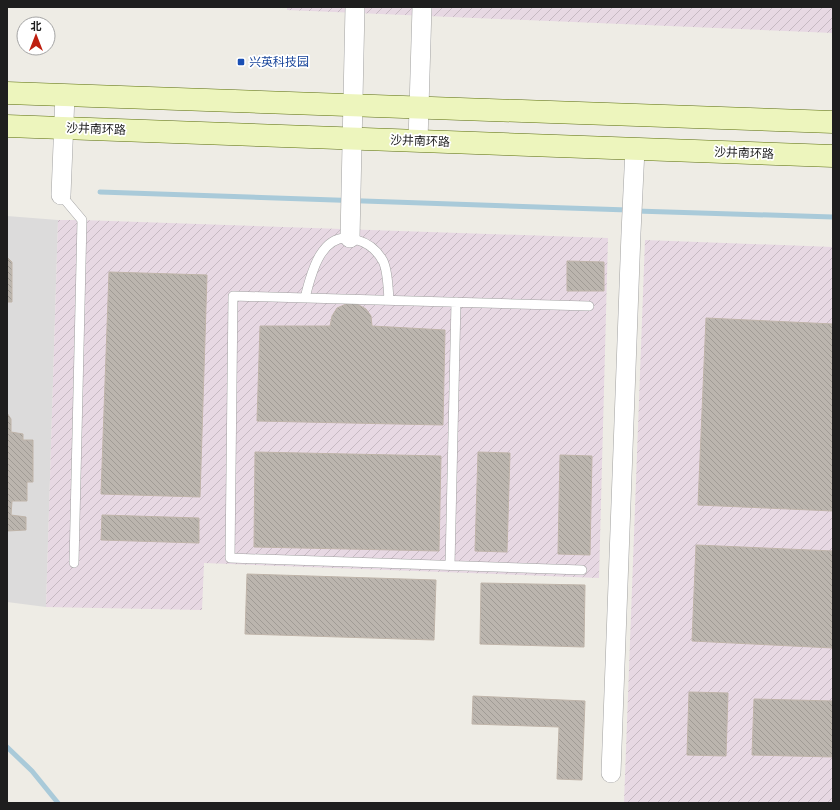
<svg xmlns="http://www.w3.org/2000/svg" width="840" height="810" font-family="Ubuntu,'Noto Sans SC',sans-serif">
	<defs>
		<pattern id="industrial-furrows" width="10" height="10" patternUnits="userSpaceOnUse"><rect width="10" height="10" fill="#e7d8e3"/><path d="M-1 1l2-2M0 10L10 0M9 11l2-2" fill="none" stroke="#c6b9c2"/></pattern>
		<pattern id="building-back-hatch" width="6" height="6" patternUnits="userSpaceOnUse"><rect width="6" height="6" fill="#bbb5ae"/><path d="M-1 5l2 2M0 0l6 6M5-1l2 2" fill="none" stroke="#a09b95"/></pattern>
	</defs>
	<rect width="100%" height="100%" fill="#eeece5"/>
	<path fill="#dcdbdb" d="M7,216L58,220L46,607L7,602Z"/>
	<path fill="url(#industrial-furrows)" d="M287,7H833V33L287,10Z
		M58,220H82L608,238L599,578L204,563L202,610L46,607Z
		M645,240L833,247V803H624Z"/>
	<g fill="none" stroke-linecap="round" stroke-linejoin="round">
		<path stroke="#a9cad9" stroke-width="5" d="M100,192L628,210
			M636,211L833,217
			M7,747L32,771L58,803"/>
	</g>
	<path fill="url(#building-back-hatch)" stroke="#bfb4a9" d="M7,257L12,262V302H7Z
		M567,261L604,262V291H567Z
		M109,272L207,275L200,497L101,494Z
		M351,303L357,304L366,309L371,316L372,326L445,330L443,425L257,421L260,326H330L332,316L337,308L346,304Z
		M706,318L833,324V511L698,505Z
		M7,413L11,419V432L23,434V440H33V482H27V501H12L11,515L26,517V530L7,531Z
		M255,452L441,456L439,551L254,547Z
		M478,452L510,453L507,552L475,551Z
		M560,455L592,456L590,555L558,554Z
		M102,515L199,518V543L101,540Z
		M696,545L833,551V648L692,641Z
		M247,574L436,580L434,640L245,634Z
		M481,583L585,585L584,647L480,644Z
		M689,692L728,693L726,756L687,755Z
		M473,696L585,701L582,780L557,779L559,727L472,724Z
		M754,699L833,701V757L752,755Z"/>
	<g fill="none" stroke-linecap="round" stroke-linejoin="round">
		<defs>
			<path id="lane" d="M61,195L82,220L74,563
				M305,298C311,273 322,228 357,240C368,243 377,250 383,261C388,271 388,288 389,300
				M450,565L456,302
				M582,570L230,558L233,296L589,306"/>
			<path id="street" d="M418,141L422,7
				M61,195L65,95
				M350,238L355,7
				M611,773L631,233L635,149"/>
			<path id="secondary" d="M7,93L833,122
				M7,126L833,156"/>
		</defs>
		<use href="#lane" stroke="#a2a2a2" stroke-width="10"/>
		<use href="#street" stroke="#a2a2a2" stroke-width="20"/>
		<use href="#secondary" stroke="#5b6e0d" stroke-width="23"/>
		<use href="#lane" stroke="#fff" stroke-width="9"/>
		<use href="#street" stroke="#fff" stroke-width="19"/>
		<use href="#secondary" stroke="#edf5bd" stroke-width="22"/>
	</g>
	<rect fill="#1a4fb4" stroke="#fff" stroke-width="1.5" x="237" y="58" width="8" height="8" rx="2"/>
	<g text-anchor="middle" stroke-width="3.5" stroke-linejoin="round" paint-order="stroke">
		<g font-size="12" fill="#164399" stroke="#fff" text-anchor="start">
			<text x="249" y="66">兴英科技园</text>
		</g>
		<g font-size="12" fill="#1e1e1e" stroke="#fff">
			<text transform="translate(96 129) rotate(2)" y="4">沙井南环路</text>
			<text transform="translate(420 141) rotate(2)" y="4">沙井南环路</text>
			<text transform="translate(744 153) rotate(2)" y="4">沙井南环路</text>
		</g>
	</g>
	<rect width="840" height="810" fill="none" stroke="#1e1e1e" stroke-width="16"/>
	<g transform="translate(36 36)"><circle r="19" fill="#ffffff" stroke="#a5a5a5"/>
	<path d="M0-3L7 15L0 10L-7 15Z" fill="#be1e0f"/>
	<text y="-6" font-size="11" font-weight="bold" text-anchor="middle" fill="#1e1e1e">北</text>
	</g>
</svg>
